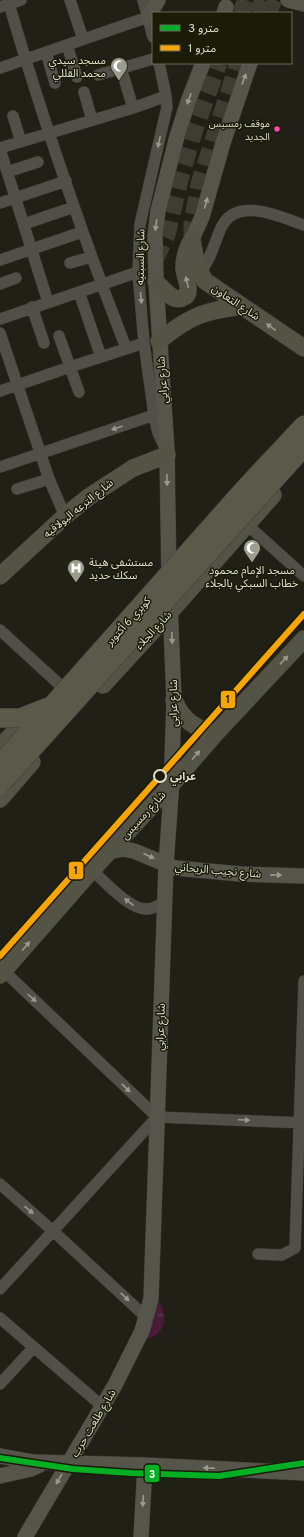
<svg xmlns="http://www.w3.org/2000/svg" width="304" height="1537" font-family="Overpass,'Noto Sans Arabic',sans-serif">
	<defs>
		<pattern id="grass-tufts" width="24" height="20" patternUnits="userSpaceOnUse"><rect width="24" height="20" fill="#4a1b39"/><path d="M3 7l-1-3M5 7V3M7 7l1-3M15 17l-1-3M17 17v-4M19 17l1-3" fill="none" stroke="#643c55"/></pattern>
	</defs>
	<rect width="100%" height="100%" fill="#212016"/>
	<path fill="url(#grass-tufts)" d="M156,1298C170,1315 166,1336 143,1340Z"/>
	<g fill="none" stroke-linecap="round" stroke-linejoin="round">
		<path stroke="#3e3d32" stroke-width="15" stroke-dasharray="15 8" stroke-linecap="butt" d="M269,13L275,0"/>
		<path stroke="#3e3d32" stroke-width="17" stroke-dasharray="17 8" stroke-linecap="butt" d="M240,13L246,0
			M257,13L263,0
			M192,239V223L199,184L238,63
			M155,260L167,235L181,176L193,135L219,63"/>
		<defs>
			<path id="street" d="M8,0C42,118 82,234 126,348
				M70,0L83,39
				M143,0L153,37
				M0,7L21,0
				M67,45L77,77
				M46,52L55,83
				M159,63L166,96L167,107L140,224L138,272L144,343L154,415L158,433L165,448
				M0,68L148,17
				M121,68L133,108
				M98,75L153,59
				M84,92L92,120
				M13,116L21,142
				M0,148L133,108L166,96
				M0,149L48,302
				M7,172L38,162
				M0,203L66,181
				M24,224L74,207
				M0,260L82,232
				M70,263L91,257
				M200,272C211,260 214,243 221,228C236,195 280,217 304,225
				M0,284L16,278
				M79,292L101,357
				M32,307L44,343
				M0,319L138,272
				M0,333L49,479L65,516
				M59,336L79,392
				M0,391L70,367L144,343
				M0,467L154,415
				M17,489L49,479
				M242,520L304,576
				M0,630L60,685
				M92,870C105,882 130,910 147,909C154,909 159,905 164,902
				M4,971L157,1117L304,1123
				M0,1184L53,1231L146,1317
				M295,1248L304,981
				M258,1254L282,1255L295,1248
				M0,1289L157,1117
				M0,1318L102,1406
				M0,1384L34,1347"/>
			<path id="secondary" d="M288,0L304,4
				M224,13L226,7
				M148,17L158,0
				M192,239L202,217L223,143L250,63
				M169,581L167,451L156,282L155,236L158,211L177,136L189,99L203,63
				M111,851L123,849L134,851L175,868L241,874L304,876
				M0,1456L33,1462L145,1465L304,1473
				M0,1476L31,1469L40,1465
				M25,1537L115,1385L142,1331L151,1299L166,865L171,794L174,700L170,603
				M141,1537L145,1465"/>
			<path id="primary" d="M192,239C194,255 197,268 205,281L304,348
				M156,282C162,288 174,304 184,297C187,296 188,293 188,290C189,282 184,275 184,268C184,259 186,251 190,243
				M159,341C190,316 203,311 242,306
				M0,576L65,516L90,496L133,468L167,455
				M103,685L171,611L273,495
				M174,700C182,720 195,729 216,733
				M0,747L35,711
				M0,799L32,762
				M0,975L92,870L171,785L216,733L304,639"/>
		</defs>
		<use href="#street" stroke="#3d3c35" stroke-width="12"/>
		<use href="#secondary" stroke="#3d3c35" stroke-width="16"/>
		<use href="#primary" stroke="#3d3c35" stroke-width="18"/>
		<use href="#street" stroke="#505048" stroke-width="11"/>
		<use href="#secondary" stroke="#55554b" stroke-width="15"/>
		<use href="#primary" stroke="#535346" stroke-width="17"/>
		<defs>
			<path id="highway-bridge" d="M0,718H20L48,707
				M0,764L245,488L304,425
				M0,785L304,447"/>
		</defs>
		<use href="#highway-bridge" stroke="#3d3c35" stroke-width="20" stroke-linecap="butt"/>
		<use href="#highway-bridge" stroke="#5a5a4b" stroke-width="19"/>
		<defs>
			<path id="metro-1" d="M0,1458L73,1469L131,1473L219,1476L304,1463"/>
			<path id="metro-2" d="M0,956L304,614"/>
		</defs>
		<use href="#metro-1" stroke="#1b1b08" stroke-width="9"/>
		<use href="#metro-2" stroke="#1b1b08" stroke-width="9"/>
		<use href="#metro-1" stroke="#00af23" stroke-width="6"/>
		<use href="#metro-2" stroke="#f7a600" stroke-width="6"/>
	</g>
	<defs><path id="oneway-solid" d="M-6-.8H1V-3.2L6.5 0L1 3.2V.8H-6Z"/></defs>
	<g fill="#9a9a8f">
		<use href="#oneway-solid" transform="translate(244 79) rotate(-70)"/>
		<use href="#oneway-solid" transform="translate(189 99) rotate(110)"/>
		<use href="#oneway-solid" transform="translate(206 203) rotate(-74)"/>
		<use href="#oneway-solid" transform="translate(156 225) rotate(98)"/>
		<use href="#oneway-solid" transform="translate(167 480) rotate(89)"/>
		<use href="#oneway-solid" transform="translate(172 638) rotate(88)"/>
		<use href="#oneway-solid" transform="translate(149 856) rotate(25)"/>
		<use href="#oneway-solid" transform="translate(276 875) rotate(1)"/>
		<use href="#oneway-solid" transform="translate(209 1468) rotate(-177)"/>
		<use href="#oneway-solid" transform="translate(59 1479) rotate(120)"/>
		<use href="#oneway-solid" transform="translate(143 1501) rotate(93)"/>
	</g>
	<g fill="#98988e">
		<use href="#oneway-solid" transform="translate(159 142) rotate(103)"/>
		<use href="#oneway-solid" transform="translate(141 298) rotate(84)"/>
		<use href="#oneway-solid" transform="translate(117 428) rotate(161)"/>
		<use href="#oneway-solid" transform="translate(129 902) rotate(-143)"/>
		<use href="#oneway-solid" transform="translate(32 998) rotate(42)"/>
		<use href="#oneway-solid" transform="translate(126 1088) rotate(44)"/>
		<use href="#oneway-solid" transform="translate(244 1120) rotate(2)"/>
		<use href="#oneway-solid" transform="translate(29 1210) rotate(41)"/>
		<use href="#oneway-solid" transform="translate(125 1297) rotate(43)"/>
	</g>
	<g fill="#99998c">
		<use href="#oneway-solid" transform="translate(187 282) rotate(-103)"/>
		<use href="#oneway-solid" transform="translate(271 327) rotate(-145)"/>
		<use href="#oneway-solid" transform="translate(284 660) rotate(-47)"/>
		<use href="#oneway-solid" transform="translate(196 755) rotate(-49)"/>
		<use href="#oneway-solid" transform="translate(26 946) rotate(-49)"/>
	</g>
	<defs>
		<symbol id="mosque-pin" viewBox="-11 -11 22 30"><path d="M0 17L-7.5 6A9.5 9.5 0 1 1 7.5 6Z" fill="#9c9c91" stroke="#1b1b08"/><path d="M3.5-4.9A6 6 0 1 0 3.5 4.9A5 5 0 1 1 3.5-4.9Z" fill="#fff"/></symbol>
		<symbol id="hospital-pin" viewBox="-11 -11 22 30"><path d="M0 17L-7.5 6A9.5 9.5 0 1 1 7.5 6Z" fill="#9c9c91" stroke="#1b1b08"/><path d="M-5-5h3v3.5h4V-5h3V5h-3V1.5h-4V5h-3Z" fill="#fff"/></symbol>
	</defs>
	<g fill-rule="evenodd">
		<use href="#mosque-pin" x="109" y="56" width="20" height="27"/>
		<use href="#mosque-pin" x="242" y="538" width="20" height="27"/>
		<use href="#hospital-pin" x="66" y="558" width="20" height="27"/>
	</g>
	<circle fill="#f54da8" stroke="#1b1b08" stroke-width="1.5" cx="277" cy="129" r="3.5"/>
	<circle fill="#1b1b08" stroke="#dfdfd3" stroke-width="2" cx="160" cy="776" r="6"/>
	<g text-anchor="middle" stroke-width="3" stroke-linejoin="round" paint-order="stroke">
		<g font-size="10" fill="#dfdfd3" stroke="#1b1b08" text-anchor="end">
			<text x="270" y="127">موقف رمسيس<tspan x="270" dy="13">الجديد</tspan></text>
		</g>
		<g font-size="11" fill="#dfdfd3" stroke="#1b1b08" text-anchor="end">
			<text x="106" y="64">مسجد سيدي<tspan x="106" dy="13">محمد القللي</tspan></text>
			<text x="89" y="566" text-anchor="start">مستشفى هيئة<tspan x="89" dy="13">سكك حديد</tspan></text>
			<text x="252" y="574" text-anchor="middle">مسجد الإمام محمود<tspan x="252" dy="13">خطاب السبكي بالجلاء</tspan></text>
		</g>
		<g font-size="11" fill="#dfdfd3" stroke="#1b1b08">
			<text transform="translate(140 257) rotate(-89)" y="4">شارع السبتيه</text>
			<text transform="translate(236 302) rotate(34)" y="4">شارع التعاون</text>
			<text transform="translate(162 380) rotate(-94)" y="4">شارع عرابي</text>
			<text transform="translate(78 508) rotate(-39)" y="4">شارع الترعه البولاقيه</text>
			<text transform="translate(128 621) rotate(-48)" y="4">كوبري 6 أكتوبر</text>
			<text transform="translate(153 630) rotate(-47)" y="4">شارع الجلاء</text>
			<text transform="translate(173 703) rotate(-90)" y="4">شارع عرابي</text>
			<text transform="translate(143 815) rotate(-48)" y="4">شارع رمسيس</text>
			<text transform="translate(218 870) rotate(5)" y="4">شارع نجيب الريحاني</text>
			<text transform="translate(160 1027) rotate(-88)" y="4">شارع عرابي</text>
			<text transform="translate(93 1423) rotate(-59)" y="4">شارع طلعت حرب</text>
		</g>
		<g font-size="11" font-weight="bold" fill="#dfdfd3" stroke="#1b1b08" text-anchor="start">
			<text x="170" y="780">عرابي</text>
		</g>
	</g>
	<g stroke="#1b1b08" stroke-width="1.5">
		<rect x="220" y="690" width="16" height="19" rx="4" fill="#f7a600"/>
		<rect x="68" y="861" width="16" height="19" rx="4" fill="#f7a600"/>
		<rect x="144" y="1464" width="16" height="19" rx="4" fill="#00af23"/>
	</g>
	<g font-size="11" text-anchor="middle" font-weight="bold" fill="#fff">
		<text x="152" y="1478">3</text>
	</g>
	<g font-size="11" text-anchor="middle" font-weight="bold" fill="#111">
		<text x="228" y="703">1</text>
		<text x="76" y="874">1</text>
	</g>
	<rect x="152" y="12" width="140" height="52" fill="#1b1b08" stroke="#696959"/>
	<rect x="160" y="25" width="20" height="6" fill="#00af23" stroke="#696959"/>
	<text x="188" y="32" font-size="12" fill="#dfdfd3">مترو 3</text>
	<rect x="160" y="45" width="20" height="6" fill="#f7a600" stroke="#696959"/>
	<text x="188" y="52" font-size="12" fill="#dfdfd3">مترو 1</text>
</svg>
